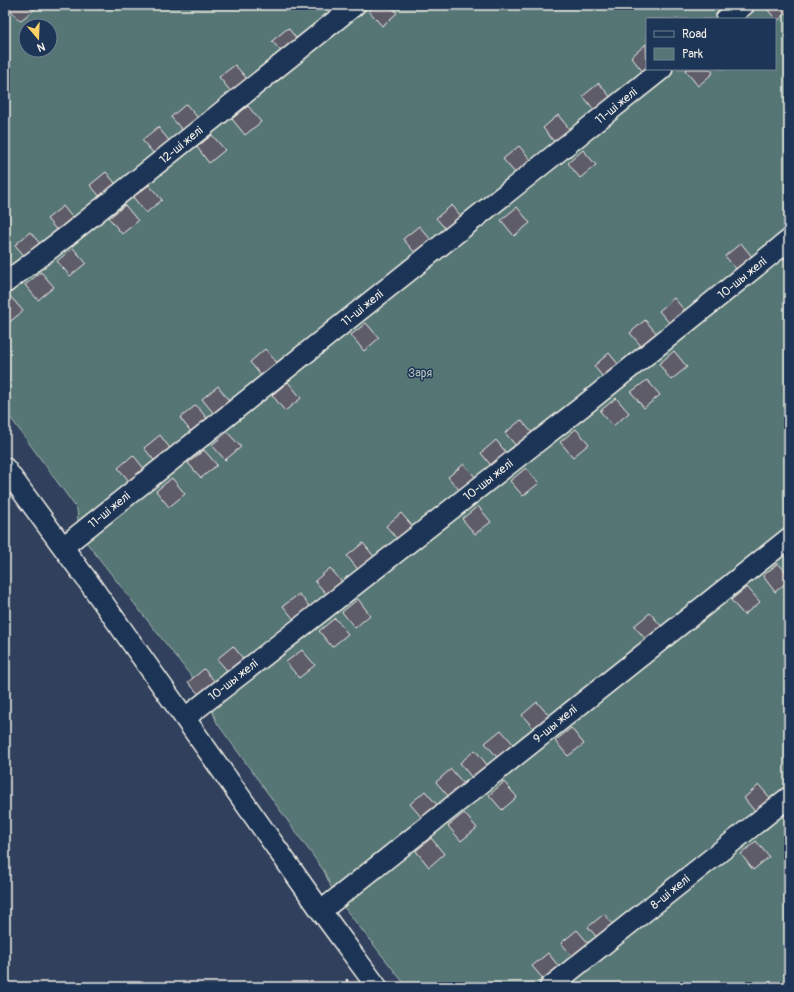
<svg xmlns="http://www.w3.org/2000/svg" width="794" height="992" font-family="Pangolin,sans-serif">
	<rect width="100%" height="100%" fill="#31415d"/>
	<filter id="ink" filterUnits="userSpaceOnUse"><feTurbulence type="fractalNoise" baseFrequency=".025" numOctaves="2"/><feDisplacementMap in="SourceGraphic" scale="8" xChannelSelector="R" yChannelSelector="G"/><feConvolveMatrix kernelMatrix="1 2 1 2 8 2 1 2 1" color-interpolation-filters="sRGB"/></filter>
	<g filter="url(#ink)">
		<path fill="#557675" stroke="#a4b4ae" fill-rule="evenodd" d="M5,5H789V987H407L335,896L324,871L217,723L206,695L79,533L77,509L5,410ZM647,19H775V69H647ZM26,26H50V50H26Z"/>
		<path fill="#5f5c6b" stroke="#f4f1e8" d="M8,5H33L36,8L20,21L7,6Z
			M376,5H390L397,13L382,26L369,11Z
			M764,5H789V11L777,21Z
			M288,28L300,43L285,56L272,41Z
			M646,44L647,69L644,73L631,57Z
			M235,65L248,80L232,93L219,77Z
			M686,69H710L713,73L698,86L685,70Z
			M599,83L612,99L596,112L583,96Z
			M186,104L199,119L184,132L171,117Z
			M248,106L261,122L245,135L232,119Z
			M558,115L571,131L556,144L543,128Z
			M158,127L171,143L155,155L142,140Z
			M212,135L225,150L209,163L197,147Z
			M519,146L532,161L516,174L503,159Z
			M583,150L596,165L580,178L568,163Z
			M106,172L119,188L103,200L90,185Z
			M149,185L162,200L146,213L133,197Z
			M125,205L138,221L122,234L109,218Z
			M452,205L464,220L449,233L436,218Z
			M63,206L76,222L61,235L47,219Z
			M517,207L530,223L514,236L501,220Z
			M419,226L432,241L416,254L403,239Z
			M30,232L43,247L28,260L15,245Z
			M741,243L753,258L738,271L725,256Z
			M73,248L86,263L70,276L57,261Z
			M41,272L54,287L38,300L25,285Z
			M10,296L23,311L7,324L5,322V300Z
			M674,298L687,313L672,326L659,311Z
			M645,320L658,335L643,348L630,333Z
			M366,323L379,338L364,351L351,335Z
			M265,349L279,365L263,378L250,362Z
			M674,351L687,367L671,380L659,364Z
			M609,353L622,369L607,382L594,366Z
			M647,380L660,395L644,408L631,392Z
			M288,382L301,398L285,411L272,395Z
			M218,386L230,402L215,415L202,399Z
			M616,398L629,413L613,426L600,411Z
			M196,405L209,421L193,434L180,418Z
			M521,420L534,435L518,448L505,433Z
			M576,429L589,444L573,457L560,442Z
			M227,432L241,447L225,460L212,445Z
			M160,435L172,451L157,464L144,448Z
			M496,440L509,456L493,468L481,453Z
			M204,450L217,465L201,478L188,463Z
			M133,455L146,471L131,483L118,468Z
			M464,464L477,479L461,492L448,477Z
			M526,468L539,483L523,496L510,481Z
			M172,478L185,494L169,507L156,491Z
			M478,506L491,522L475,534L462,519Z
			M401,513L414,528L399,541L386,526Z
			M363,543L376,559L360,572L347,556Z
			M778,563L789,576V580L775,592L763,576Z
			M330,568L343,583L328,596L315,581Z
			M747,587L760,602L744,615L731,600Z
			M299,594L312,609L296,622L283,606Z
			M358,599L370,615L355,628L342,612Z
			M650,613L663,628L647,641L634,626Z
			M335,618L348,634L332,647L319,631Z
			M233,646L245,661L230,674L217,659Z
			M302,650L315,665L299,678L286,662Z
			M204,669L217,684L201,697L188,682Z
			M537,702L550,717L535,730L522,715Z
			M571,728L584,744L568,756L555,741Z
			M501,730L514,745L498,758L485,743Z
			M475,750L488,766L473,779L460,763Z
			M451,769L464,784L449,797L436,782Z
			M504,782L517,797L502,810L489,795Z
			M759,785L772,800L756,813L744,798Z
			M425,791L438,806L423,819L410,804Z
			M464,813L477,828L461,841L448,826Z
			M431,838L444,854L429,867L416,851Z
			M756,841L769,857L753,870L741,854Z
			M604,914L617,929L601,942L588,927Z
			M577,930L590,945L574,958L561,943Z
			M548,953L560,968L545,981L532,966Z"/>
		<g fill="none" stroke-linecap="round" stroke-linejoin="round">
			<defs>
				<path id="minor" d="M726,19L744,5
					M5,283L67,236L355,5
					M5,468L90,584L321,911L377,987
					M63,547L662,69
					M185,718L583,406L789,240
					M321,911L789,538
					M550,987L789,797"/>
			</defs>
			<use href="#minor" stroke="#f4f1e8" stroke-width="23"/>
			<path stroke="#f4f1e8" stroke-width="2.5" stroke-dasharray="3 3" stroke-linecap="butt" d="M347,979V987"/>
			<use href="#minor" stroke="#1d3557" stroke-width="20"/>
		</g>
	</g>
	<g text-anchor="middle" stroke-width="3" stroke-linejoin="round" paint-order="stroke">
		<g font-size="12" fill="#f4f1e8" stroke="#1d3557">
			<text transform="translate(616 106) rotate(-39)" y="4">11-ші желі</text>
			<text transform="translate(181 145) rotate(-39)" y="4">12-ші желі</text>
			<text transform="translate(742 278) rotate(-39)" y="4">10-шы желі</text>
			<text transform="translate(362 308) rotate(-39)" y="4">11-ші желі</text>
			<text transform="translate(488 480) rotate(-38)" y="4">10-шы желі</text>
			<text transform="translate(109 510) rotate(-39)" y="4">11-ші желі</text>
			<text transform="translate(233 680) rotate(-38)" y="4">10-шы желі</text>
			<text transform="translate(555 724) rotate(-39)" y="4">9-шы желі</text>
			<text transform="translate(670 892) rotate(-39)" y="4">8-ші желі</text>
		</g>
		<g font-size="12" fill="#b4c0ba" stroke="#1d3557">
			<text x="420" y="377">Заря</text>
		</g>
	</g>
	<rect width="794" height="992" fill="none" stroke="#1d3557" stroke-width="20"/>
	<rect x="10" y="10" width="774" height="972" fill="none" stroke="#f4f1e8" stroke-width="1.5" filter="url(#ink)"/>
	<rect x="646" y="18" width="130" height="52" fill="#1d3557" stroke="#738091"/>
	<rect x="654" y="31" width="20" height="6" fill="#1d3557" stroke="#738091"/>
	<text x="682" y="38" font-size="12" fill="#f4f1e8">Road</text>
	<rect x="654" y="48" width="20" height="12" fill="#557675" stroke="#738091"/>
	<text x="682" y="58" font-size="12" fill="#f4f1e8">Park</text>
	<g transform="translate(38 38) rotate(161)"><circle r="19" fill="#1d3557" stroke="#738091"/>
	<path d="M0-3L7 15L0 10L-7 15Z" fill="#ffd166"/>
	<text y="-6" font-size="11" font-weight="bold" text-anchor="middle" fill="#f4f1e8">N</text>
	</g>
</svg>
